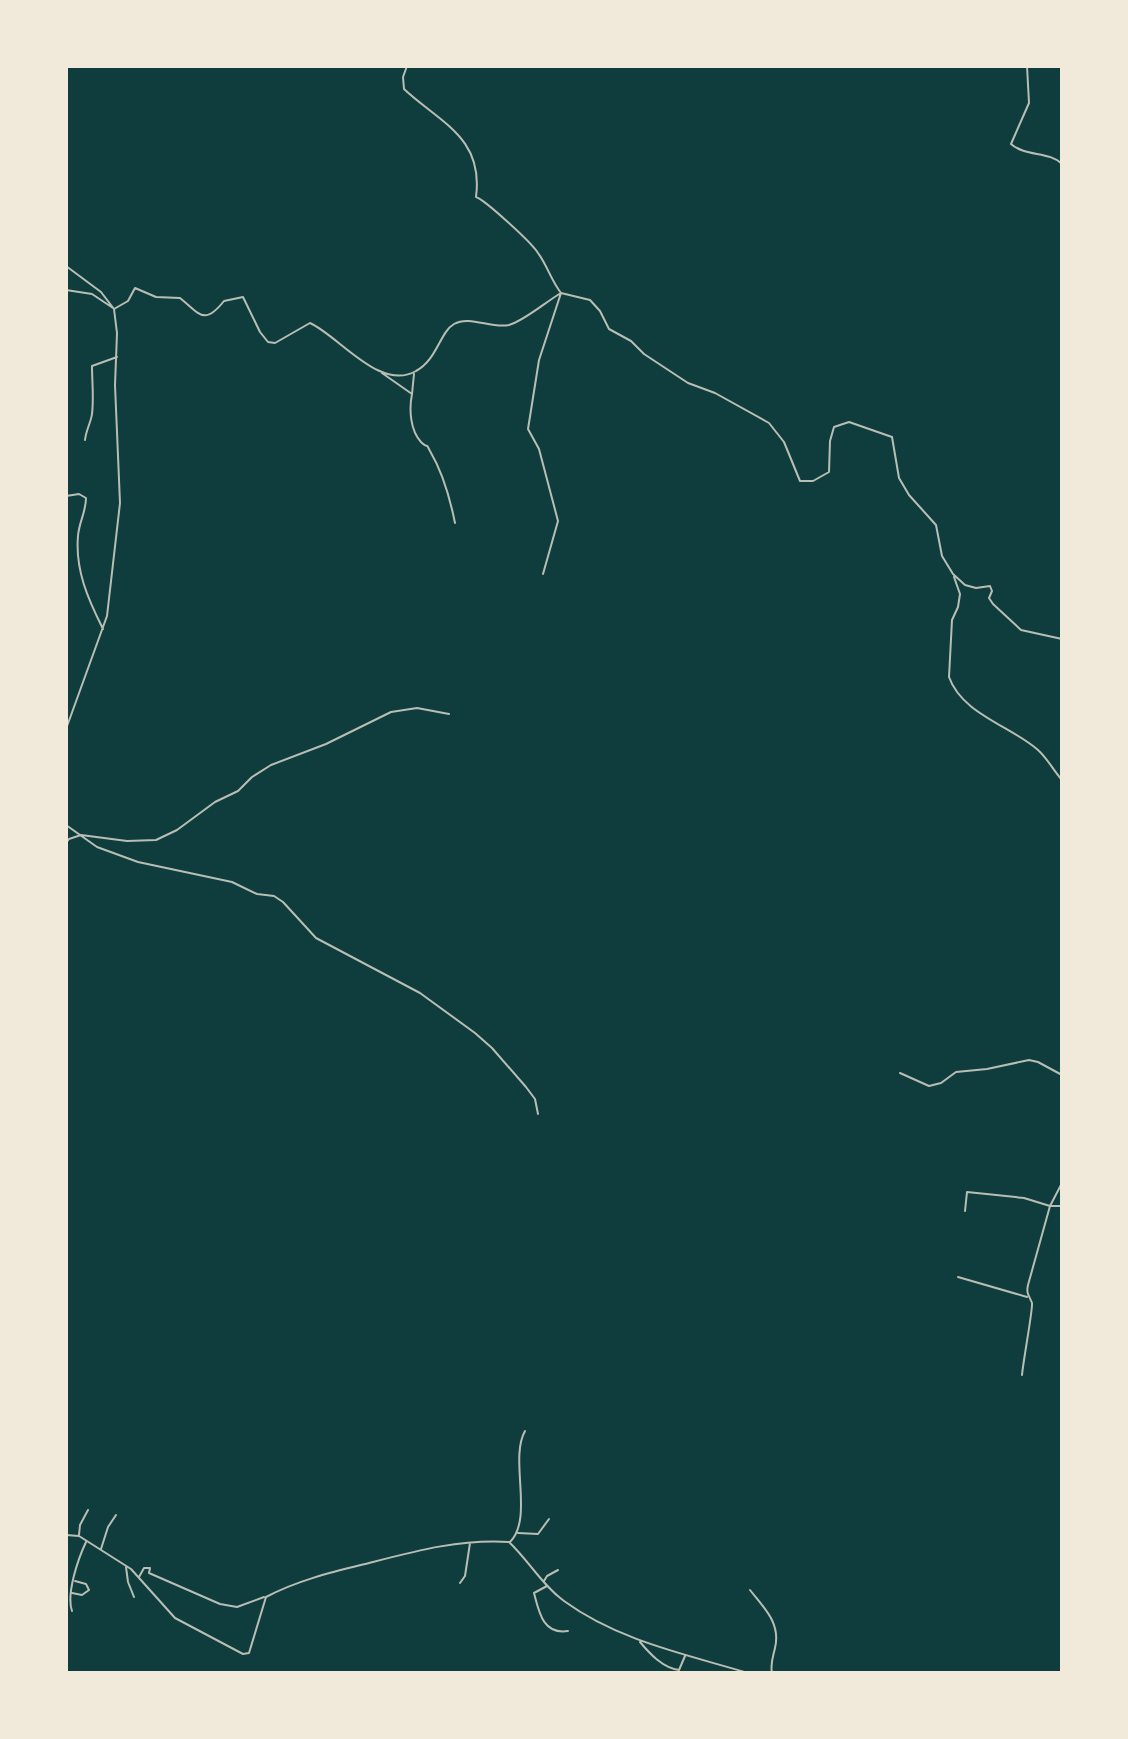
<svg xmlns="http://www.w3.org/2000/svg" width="1128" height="1739" font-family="Lato,sans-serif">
	<rect width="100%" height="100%" fill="#0f3d3e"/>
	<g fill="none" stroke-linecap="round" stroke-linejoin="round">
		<path stroke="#b8beb3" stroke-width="2" d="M407,66L403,77L404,89C439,122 484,137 476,197C485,200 531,242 538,253C547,265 551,280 561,293L539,360L528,429L539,449L558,521L543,574
			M1027,66L1029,103L1011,144C1026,157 1049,151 1062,164
			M66,266L101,292L114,309L117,333L115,385L120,503L107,616L66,729
			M66,290L92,294L113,308
			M114,309L128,301L135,288L156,297L180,298C200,314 204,326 224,301L243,297L260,332L268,342L275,343L310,323C339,336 380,392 416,371C437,360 440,332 454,324C470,315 491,329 509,325C524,321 547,301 561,293L590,300L600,311L609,329L631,341L644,354L688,383L715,393L769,423L784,442L800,481H813L829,472L830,441L834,427L849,422L892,437L899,478L909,495L936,525L942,556L953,574L965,585L976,588L990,586L992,591L989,598L993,604L1021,630L1062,639
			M382,373L412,394C409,409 410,430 421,442C429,450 425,441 430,451C443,473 450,498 455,523
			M412,394L414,374
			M85,440C86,430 91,422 92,414C94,397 92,382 92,366L117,357
			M66,496L79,494L86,498C86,512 79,522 78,536C75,570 88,599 103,629
			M954,577L960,594L958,607L952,620L949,677C962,714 1011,726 1038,750C1047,758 1054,771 1062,780
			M66,825L97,847L138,862L232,882L257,894L274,896L283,902L316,938L420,993L475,1033L492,1048L526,1087L535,1099L538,1114
			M66,843L69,839L81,835L127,841L156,840L177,830L215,802L238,791L252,777L271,765L326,744L391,712L417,708L449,714
			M66,916L67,921
			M900,1073L929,1086L941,1083L956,1072L987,1069L1029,1060L1038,1062L1062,1075
			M965,1211L967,1192L1024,1198L1050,1206H1062
			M958,1277L1027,1297
			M1022,1375C1023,1362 1033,1309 1032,1303C1029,1295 1026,1294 1028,1285L1050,1206L1062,1183
			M518,1533L538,1534L549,1519
			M66,1535L79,1536L131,1569L175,1618L243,1654L249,1653L266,1597C300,1579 337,1571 373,1562C419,1550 462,1539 509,1542C529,1561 542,1585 564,1601C619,1641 685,1654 748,1673
			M79,1535L80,1525L88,1510
			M510,1542C534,1518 509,1459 525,1431
			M101,1549L108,1527L116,1515
			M126,1567L128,1582L134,1597
			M139,1577L144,1568H150L149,1573L220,1604L237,1607L264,1597
			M544,1581L547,1576L558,1570
			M460,1583L465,1576L470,1543
			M547,1586L534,1593C539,1612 543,1635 568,1631
			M750,1590C764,1608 781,1623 775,1648C773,1657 770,1664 772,1673
			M72,1593L82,1595L89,1590L86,1584L75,1581
			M72,1611C66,1594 78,1559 86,1542
			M640,1642C650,1654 663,1668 679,1670L685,1656"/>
	</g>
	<rect width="1128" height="1739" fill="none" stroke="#f1e9da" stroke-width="136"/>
</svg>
